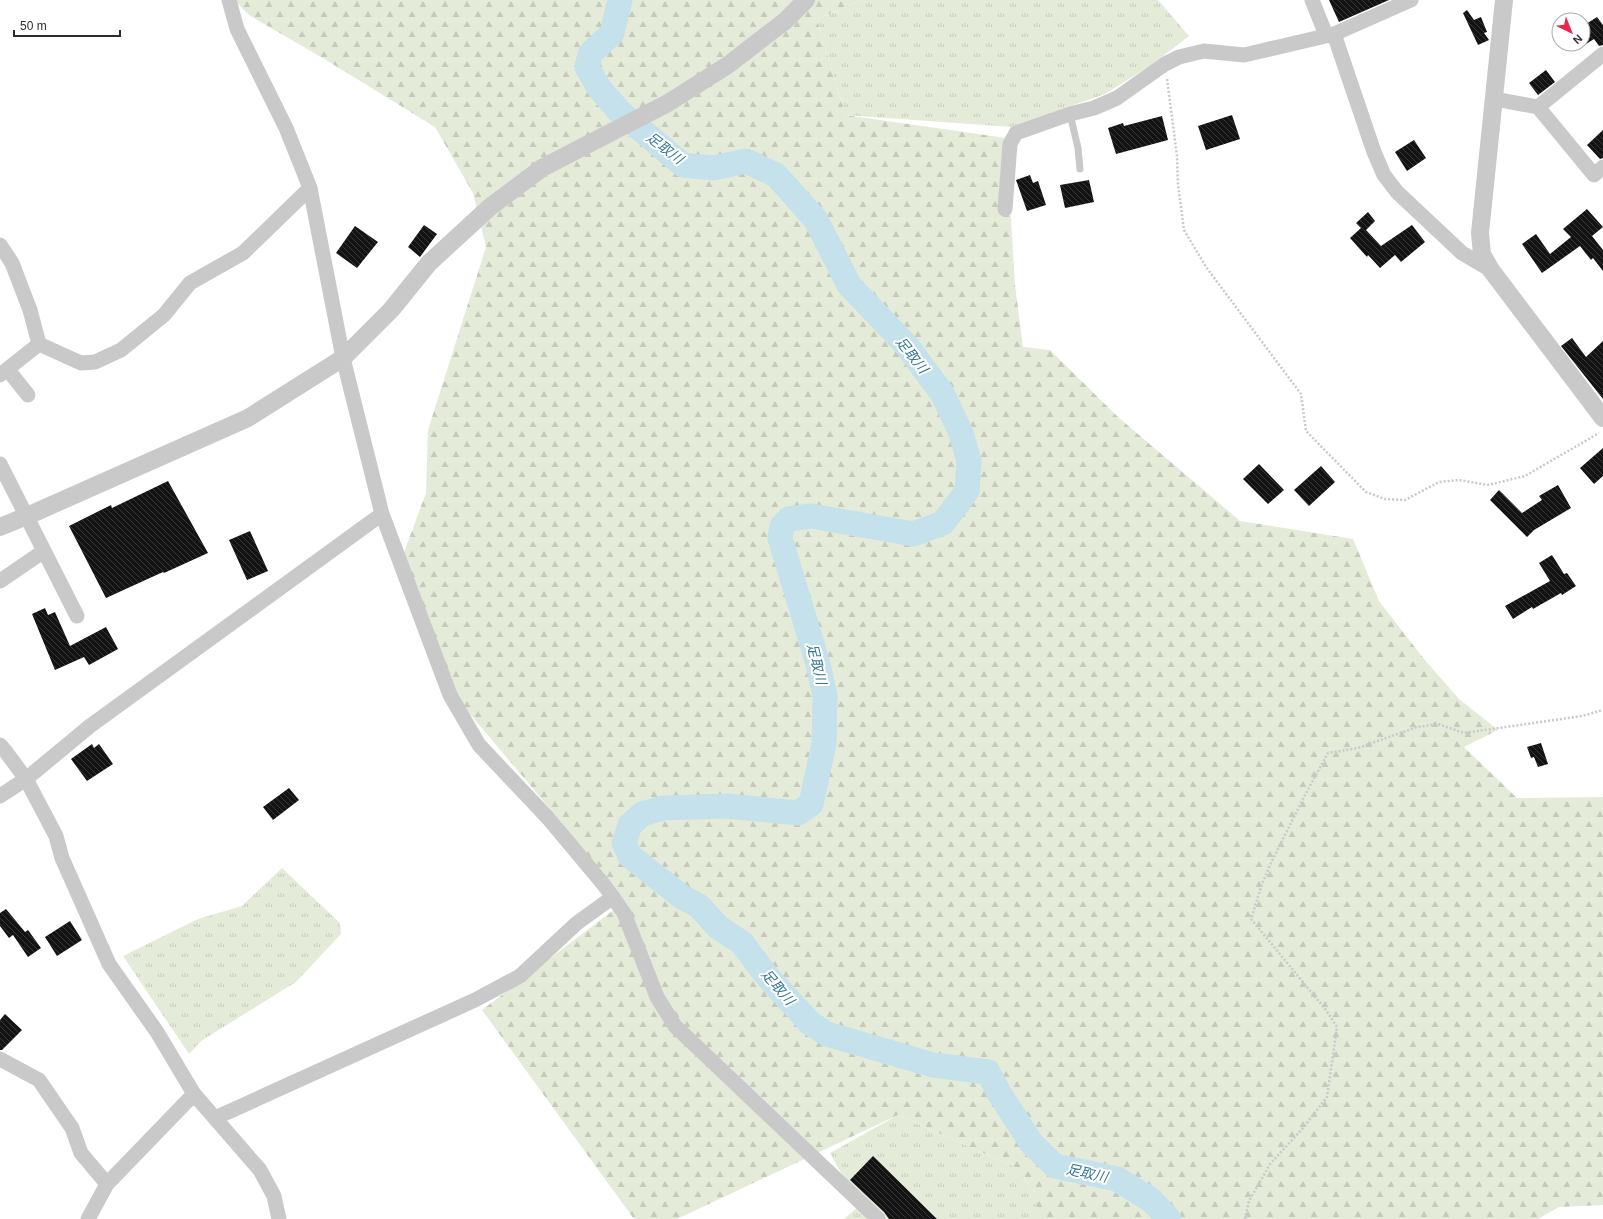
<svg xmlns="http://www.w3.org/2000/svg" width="1603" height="1219" font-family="Arial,'Noto Sans JP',sans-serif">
	<defs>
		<pattern id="grass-tufts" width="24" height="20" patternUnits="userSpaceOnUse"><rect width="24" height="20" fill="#e5ebd9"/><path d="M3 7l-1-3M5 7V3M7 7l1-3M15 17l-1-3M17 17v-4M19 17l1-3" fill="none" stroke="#c5caba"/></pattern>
		<pattern id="forest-firs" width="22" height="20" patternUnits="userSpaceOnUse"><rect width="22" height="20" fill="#e5ebd9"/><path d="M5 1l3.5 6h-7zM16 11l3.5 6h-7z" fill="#c5caba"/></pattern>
		<pattern id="building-back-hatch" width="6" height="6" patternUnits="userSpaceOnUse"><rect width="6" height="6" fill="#131313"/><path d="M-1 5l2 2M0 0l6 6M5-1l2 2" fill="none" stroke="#363636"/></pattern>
	</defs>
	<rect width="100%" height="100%" fill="#fff"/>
	<path fill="url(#grass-tufts)" d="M862,0H1158L1189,36L1150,66L1105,94L1012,127L845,115L817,19Z
		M282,868L340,923L341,934L296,982L201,1041L189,1054L123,956L198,919L242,906Z
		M898,1115L1017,1168L1037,1195V1219H844L859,1206L830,1153Z"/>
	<path fill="url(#forest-firs)" d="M234,0H862L817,19L845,115L1006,138L1015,285L1023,347L1050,350L1118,417L1240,521L1353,539L1379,601L1424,659L1459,699L1498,730L1464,747L1517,798L1603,797V1205L1559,1207L1538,1219H1037V1195L1017,1168L898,1115L677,1219H634L482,1010L623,903L562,823L459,701L403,555L426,493L428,430L486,247L473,193L435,127L326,60L249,15Z"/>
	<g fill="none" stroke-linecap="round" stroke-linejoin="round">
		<path stroke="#c4e1ec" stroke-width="25" d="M620,0L612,33L590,54L587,67L599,88L620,112L683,165L713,168L746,161L776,175L816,220L849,285L907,346L942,393L961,433L969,461L967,491L943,523L913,534L811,516L789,519L782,526L780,538L818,664L825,696L824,744L811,804L798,813L727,806L663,808L642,814L630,825L624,843L630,856L682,897L699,906L718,927L742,943L766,975L810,1023L827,1034L933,1065L988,1072L999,1093L1032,1144L1055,1166L1117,1179L1151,1200L1169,1219"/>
	</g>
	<path fill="url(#building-back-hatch)" d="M1329,0H1389L1339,22Z
		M1467,10L1474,20L1481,17L1487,32L1484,33L1489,40L1478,45L1463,13Z
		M1597,17L1603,25V45L1599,46L1594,39L1583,46V26Z
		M1546,70L1555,82L1538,95L1529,83Z
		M1232,115L1240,139L1206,150L1198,126Z
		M1162,116L1168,140L1116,154L1108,128L1123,123L1124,126Z
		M1603,130V158L1600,159L1587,145Z
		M1414,140L1426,158L1407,171L1395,152Z
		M1030,175L1033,183L1038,181L1046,205L1027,211L1016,180Z
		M1089,180L1094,202L1065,208L1060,185Z
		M1587,209L1603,227L1592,236L1603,250V271L1593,258L1591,260L1580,246L1542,273L1522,244L1536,234L1550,254L1571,237L1563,229Z
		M1368,212L1375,221L1366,230L1381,246L1412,225L1425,242L1401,262L1395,255L1380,268L1368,255L1367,257L1350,238L1361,228L1356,223Z
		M424,225L437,234L420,257L408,247Z
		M355,226L378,242L357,268L336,253Z
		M1572,338L1586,357L1603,341V399L1561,346Z
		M1603,448V476L1594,484L1580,468Z
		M1259,464L1284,490L1268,504L1243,479Z
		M1321,466L1335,482L1309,506L1294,490Z
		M168,481L208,553L164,573L163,572L106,598L69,526L111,505L112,508Z
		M1558,485L1571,508L1534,530L1527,537L1490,500L1499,490L1522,513L1542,500L1539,496Z
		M250,531L268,571L247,580L229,540Z
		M1552,555L1564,574L1567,573L1576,586L1562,595L1561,593L1533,609L1532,607L1513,619L1505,606L1550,581L1539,563Z
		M45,608L48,615L55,612L70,646L106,627L118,649L89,665L84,657L55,670L32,614Z
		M1541,743L1548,764L1538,767L1534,757L1531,758L1527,747Z
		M92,744L94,748L99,744L113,764L87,781L71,759Z
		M289,788L299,800L273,820L263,807Z
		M6,909L25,932L28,930L41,948L28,957L13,935L9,938L0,926V913Z
		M70,921L82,940L57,956L45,937Z
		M5,1014L22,1030L2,1050H0V1020Z
		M873,1156L937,1219H889L884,1212L850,1180Z"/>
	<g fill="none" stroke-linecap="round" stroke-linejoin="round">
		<path stroke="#c9c9c9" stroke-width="2.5" stroke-dasharray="2 2" stroke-linecap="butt" d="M1167,79L1177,156L1178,185L1184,230L1206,267L1301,394L1306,431L1366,492L1385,499L1405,500L1439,482L1459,480L1488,485L1525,476L1599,433
			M1245,1219L1249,1201L1270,1164L1303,1128L1327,1097L1337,1027L1326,1010L1251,919L1262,884L1271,863L1305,795L1328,753L1358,748L1417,727L1438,724L1464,733L1582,716L1603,710"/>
		<path stroke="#c9c9c9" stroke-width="7" d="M1070,114L1078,148L1080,169"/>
		<path stroke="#c9c9c9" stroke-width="15" d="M229,0L237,29L286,128L310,188L343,358L382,514L450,695L479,745L548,818L604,885L624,913L657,997L675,1026L878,1219
			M1312,0L1326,35
			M1334,34L1374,152L1384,175L1397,192L1462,253L1491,270
			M1495,99L1538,107L1594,175L1603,167
			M1538,107L1603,54
			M1005,209L1010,144L1016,133L1070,114L1094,108L1117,98L1165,64L1179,57L1204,51L1244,55L1334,34L1411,0
			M0,245L12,263L30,310L39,344L81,363L95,362L121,350L164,315L190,283L243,253L310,188
			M8,370L28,395
			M0,375L39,344
			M0,464L77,616
			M0,581L44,551
			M0,745L6,752L26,779L56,836L62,858L109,964L157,1032L194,1094L260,1170L274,1196L279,1219
			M0,796L26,779L90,726L382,514
			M0,1059L39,1080L72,1128L81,1153L107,1184
			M215,1118L475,1000L520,976L577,923L613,897
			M88,1219L107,1184L194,1094"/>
		<path stroke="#c9c9c9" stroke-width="18" d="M1504,0L1480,233L1482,254L1491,270L1603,418
			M0,527L27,516L248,418L343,358L391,310L429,263L490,207L542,168L668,103L728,65L785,21L806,0"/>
	</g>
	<g text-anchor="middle" stroke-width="4" stroke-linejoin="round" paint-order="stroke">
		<g font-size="14" font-style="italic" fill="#387991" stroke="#fff">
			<text transform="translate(665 148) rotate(37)" y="5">足取川</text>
			<text transform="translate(912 355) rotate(51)" y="5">足取川</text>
			<text transform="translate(817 664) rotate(76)" y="5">足取川</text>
			<text transform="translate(778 987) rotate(49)" y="5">足取川</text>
			<text transform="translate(1087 1173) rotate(12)" y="5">足取川</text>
		</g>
	</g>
	<g transform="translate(1571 32) rotate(137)"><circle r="19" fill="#ffffff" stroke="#ababab"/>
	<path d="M0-3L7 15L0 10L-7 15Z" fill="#ec264b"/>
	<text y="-6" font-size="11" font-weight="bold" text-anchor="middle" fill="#2c2c2c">N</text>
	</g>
	<path d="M14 30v6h106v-6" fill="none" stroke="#2c2c2c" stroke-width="2"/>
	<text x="20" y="30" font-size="12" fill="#2c2c2c" stroke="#ffffff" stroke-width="3" paint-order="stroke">50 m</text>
</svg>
